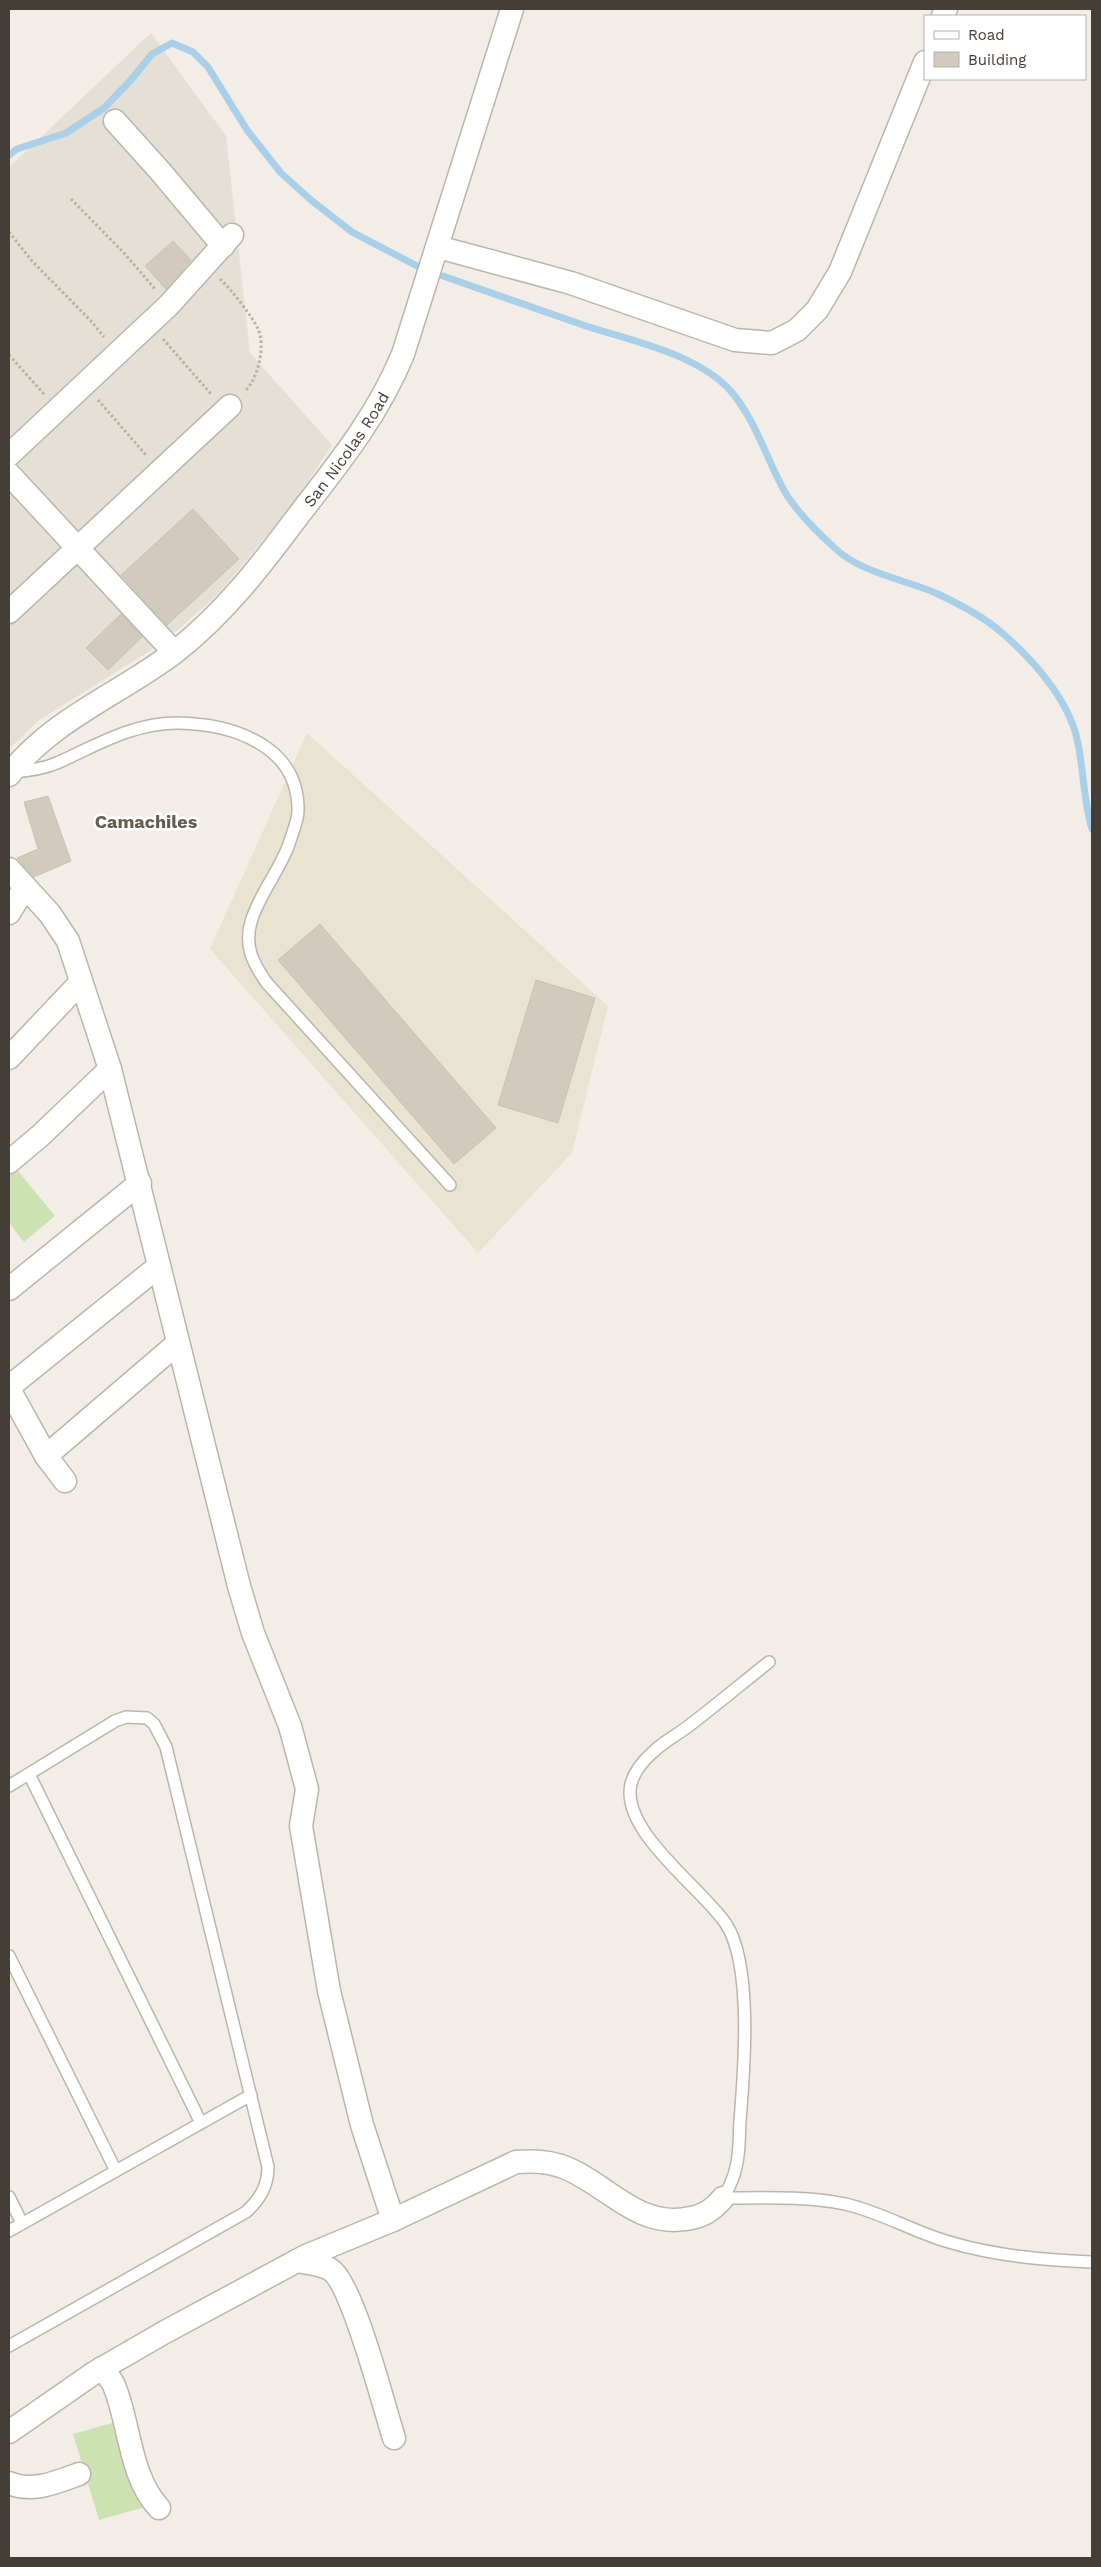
<svg xmlns="http://www.w3.org/2000/svg" width="1101" height="2567" font-family="'Work Sans',sans-serif">
	<rect width="100%" height="100%" fill="#f2eee7"/>
	<path fill="#e5e0d5" d="M151,33L226,136L250,353L332,445L290,508L219,593L179,629L145,654L39,720L9,749V167Z"/>
	<path fill="#e9e3d2" d="M307,733L608,1006L572,1153L478,1253L210,949Z"/>
	<path fill="#cde2b3" d="M13,1165L55,1216L24,1242L9,1223V1169Z
		M119,2421L145,2507L99,2520L73,2434Z"/>
	<g fill="none" stroke-linecap="round" stroke-linejoin="round">
		<path stroke="#a9cfe9" stroke-width="7" d="M9,155L17,149L66,133L104,108L131,80L152,54L172,43L193,52L208,67L247,130L281,173L311,200L352,232L419,267
			M443,276C490,292 538,309 586,326C632,341 703,355 734,395C757,424 767,460 785,492C798,514 818,533 837,550C862,573 907,580 938,594C959,604 983,616 1001,632C1031,658 1068,698 1077,739C1084,769 1083,799 1092,829"/>
	</g>
	<path fill="#d2cabd" stroke="#ccc1b1" d="M173,241L191,260L166,289L145,266Z
		M193,509L239,559L167,625L121,575Z
		M121,614L142,637L108,670L86,648Z
		M48,796L71,861L34,877L17,858L38,849L24,802Z
		M320,924L496,1128L454,1164L278,960Z
		M536,980L595,998L558,1123L498,1105Z"/>
	<g fill="none" stroke-linecap="round" stroke-linejoin="round">
		<defs>
			<path id="lane" d="M12,772C27,771 43,769 57,763C97,745 132,723 178,723C232,724 299,745 298,811C298,821 292,834 289,844C280,870 258,896 251,922C244,946 253,963 266,982L450,1185
				M769,1662C741,1684 714,1707 686,1728C675,1736 662,1743 652,1753C643,1761 634,1772 631,1784C620,1831 702,1888 726,1924C753,1965 744,2072 740,2121C739,2136 740,2152 736,2167C734,2178 729,2188 723,2198C764,2198 805,2196 845,2204C881,2212 914,2232 949,2242C996,2256 1044,2260 1092,2262
				M29,1774L201,2123
				M9,1786L115,1721L126,1717L147,1718L154,1724L166,1747L268,2167C268,2186 260,2199 246,2212L9,2346
				M9,1956L116,2171
				M9,2197L22,2223
				M9,2231L251,2095"/>
			<g id="street">
				<path d="M943,16L946,9"/>
				<path d="M115,121L160,171L223,246"/>
				<path d="M438,247L571,283L735,340L772,343L797,330L817,310L840,272L925,62"/>
				<path d="M9,455L169,305L232,235"/>
				<path d="M9,474L174,652"/>
				<path d="M9,612L230,406"/>
				<path id="s1" d="M9,775C52,719 120,694 175,652C225,613 263,563 301,512C340,462 379,413 403,354L512,9"/>
				<path d="M9,869L50,914L68,941L110,1069L239,1586L253,1633L290,1726L307,1789L301,1826L329,1991L362,2125L393,2220"/>
				<path d="M9,913L25,887"/>
				<path d="M9,1058L80,983"/>
				<path d="M9,1162L41,1135L110,1069"/>
				<path d="M9,1289L140,1183"/>
				<path d="M9,1387L159,1266"/>
				<path d="M9,1389L46,1456L65,1481"/>
				<path d="M46,1456L178,1343"/>
				<path d="M297,2261C307,2263 323,2264 331,2270C353,2285 384,2407 394,2438"/>
				<path d="M102,2368C106,2374 113,2381 115,2388C130,2426 130,2477 159,2508"/>
				<path d="M9,2432L94,2373L165,2332L306,2256L393,2220L516,2162C532,2161 545,2161 561,2166C604,2181 635,2227 685,2219C702,2217 712,2211 723,2198"/>
				<path d="M9,2483C32,2493 57,2482 79,2474"/>
			</g>
		</defs>
		<use href="#lane" stroke="#bcb6aa" stroke-width="14"/>
		<use href="#street" stroke="#bcb6aa" stroke-width="25"/>
		<path stroke="#bcb19d" stroke-width="3" stroke-dasharray="2.5 2.5" stroke-linecap="butt" d="M71,199L125,254L155,289
			M9,232L32,261L91,321L104,337
			M220,279C231,289 252,316 258,329C266,345 258,379 245,391
			M163,339L211,394
			M9,355L44,394
			M98,400L146,455"/>
		<use href="#lane" stroke="#fff" stroke-width="11"/>
		<use href="#street" stroke="#fff" stroke-width="22"/>
	</g>
	<g text-anchor="middle" stroke-width="5" stroke-linejoin="round" paint-order="stroke">
		<g font-size="16" fill="#443e36" stroke="#fff">
			<text dy="6" stroke="none"><textPath href="#s1" startOffset="474">San Nicolas Road</textPath></text>
		</g>
		<g font-size="18" font-weight="bold" fill="#665c4f" stroke="#fff">
			<text x="146" y="828">Camachiles</text>
		</g>
	</g>
	<rect width="1101" height="2567" fill="none" stroke="#443e36" stroke-width="20"/>
	<rect x="924" y="15" width="162" height="65" fill="#ffffff" stroke="#b4b2af"/>
	<rect x="934" y="31" width="25" height="8" fill="#ffffff" stroke="#b4b2af"/>
	<text x="968" y="40" font-size="15" fill="#443e36">Road</text>
	<rect x="934" y="52" width="25" height="15" fill="#d2cabd" stroke="#b4b2af"/>
	<text x="968" y="65" font-size="15" fill="#443e36">Building</text>
</svg>
